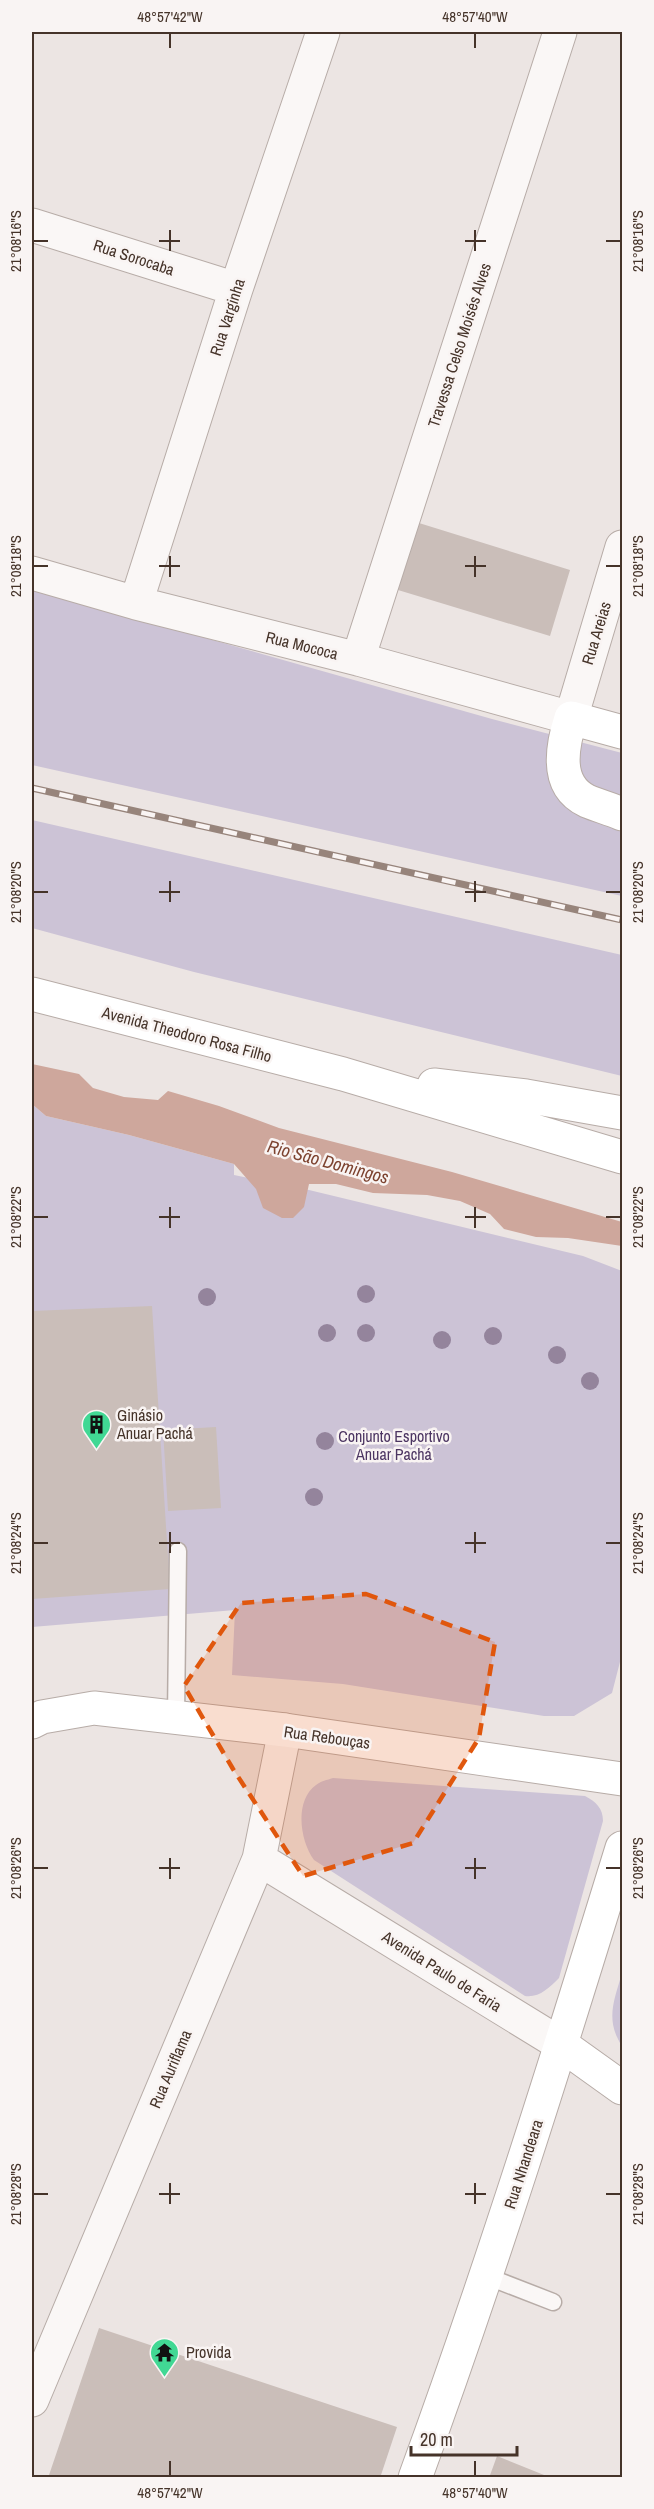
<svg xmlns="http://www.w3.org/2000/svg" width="654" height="2509" font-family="'Archivo Narrow',sans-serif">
	<rect width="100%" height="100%" fill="#ece5e3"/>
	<path fill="#ccc3d6" d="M32,589L492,719L622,753V896L32,765Z
		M32,820L622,955V1076L194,972L32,928Z
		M32,1104L46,1116L129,1135L234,1164V1175L309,1190L583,1256L622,1271V1654L612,1693L574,1716H544L343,1684L232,1675L235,1610L32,1627Z
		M333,1778L585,1796C596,1802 603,1808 603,1821L559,1978C549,1988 539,1998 525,1996L314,1860C300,1841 294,1801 316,1785C321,1781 327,1780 333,1778Z
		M622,1973V2046C605,2020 614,2001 622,1973Z"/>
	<path fill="#cea79c" d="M32,1064L79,1074L93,1088L124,1097L158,1100L168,1091L219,1106L279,1128L452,1172L622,1222V1246L568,1238L536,1237L504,1229L490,1214L460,1201L427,1195L373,1193L336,1184H309L304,1207L293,1218H282L263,1208L256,1189L234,1164L129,1135L46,1116L32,1104Z"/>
	<path fill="#cabeb9" d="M419,523L570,570L550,636L398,590Z
		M152,1306L170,1589L32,1599V1311Z
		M216,1427L221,1508L168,1511L163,1430Z
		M99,2328L397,2427L380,2478H48Z
		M497,2456L549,2477V2478H489Z"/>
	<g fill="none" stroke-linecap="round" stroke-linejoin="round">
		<defs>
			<path id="lane" d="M176,1717L178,1551
				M486,2276L553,2302"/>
			<path id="street" d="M32,225L236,289
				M32,573L136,603L358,659L571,718L622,547
				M136,603L236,289L323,32
				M358,659L560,32
				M259,1859L562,2045
				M32,2400L259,1859L285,1730"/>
			<path id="secondary" d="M622,732L571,718C562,746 554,785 587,801C599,806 611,809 622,814
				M32,994L343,1074L622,1157
				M434,1085L526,1096L622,1113
				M32,1722L42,1717L94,1708L285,1730L622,1779
				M562,2045L622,2088
				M415,2478C491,2270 557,2059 622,1848"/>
		</defs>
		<use href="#lane" stroke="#b7aca7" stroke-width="19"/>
		<use href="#street" stroke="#b7aca7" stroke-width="35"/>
		<use href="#secondary" stroke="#b7aca7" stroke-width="35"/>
		<use href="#lane" stroke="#faf7f6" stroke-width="16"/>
		<use href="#street" stroke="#faf7f6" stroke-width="33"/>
		<use href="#secondary" stroke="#fff" stroke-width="33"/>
		<defs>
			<path id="rail" d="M32,788L622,920"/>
		</defs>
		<use href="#rail" stroke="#97847b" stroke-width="7"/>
		<use href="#rail" stroke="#f9f4f3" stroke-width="4.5" stroke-dasharray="14" stroke-linecap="butt"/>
	</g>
	<g fill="#94849c">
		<circle cx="366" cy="1294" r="9"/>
		<circle cx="207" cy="1297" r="9"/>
		<circle cx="327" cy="1333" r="9"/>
		<circle cx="366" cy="1333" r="9"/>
		<circle cx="493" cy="1336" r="9"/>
		<circle cx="442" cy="1340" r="9"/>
		<circle cx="557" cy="1355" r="9"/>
		<circle cx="590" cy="1381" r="9"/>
		<circle cx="325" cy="1441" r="9"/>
		<circle cx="314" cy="1497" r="9"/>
	</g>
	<path fill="#e0570d" fill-opacity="0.2" stroke="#e0570d" stroke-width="4.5" stroke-dasharray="12 8" stroke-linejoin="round" d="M366,1594L495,1642L479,1738L413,1843L303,1876L233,1769L184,1686L241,1603Z"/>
	<path fill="none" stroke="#453329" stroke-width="2" d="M170,33V48M475,33V48M170,230V251M475,230V251M33,241H48M159,241H180M465,241H486M606,241H621M170,556V577M475,556V577M33,566H48M159,566H180M465,566H486M606,566H621M170,881V902M475,881V902M33,892H48M159,892H180M465,892H486M606,892H621M170,1207V1228M475,1207V1228M33,1217H48M159,1217H180M465,1217H486M606,1217H621M170,1532V1553M475,1532V1553M33,1543H48M159,1543H180M465,1543H486M606,1543H621M170,1858V1879M475,1858V1879M33,1868H48M159,1868H180M465,1868H486M606,1868H621M170,2183V2204M475,2183V2204M33,2194H48M159,2194H180M465,2194H486M606,2194H621M170,2461V2476M475,2461V2476"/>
	<defs>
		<symbol id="building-pin" viewBox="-11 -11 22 30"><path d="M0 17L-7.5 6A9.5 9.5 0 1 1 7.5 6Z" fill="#41d894" stroke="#f9f4f3"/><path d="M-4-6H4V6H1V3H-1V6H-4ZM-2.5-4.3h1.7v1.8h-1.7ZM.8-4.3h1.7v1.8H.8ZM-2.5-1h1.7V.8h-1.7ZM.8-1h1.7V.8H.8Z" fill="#111"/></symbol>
		<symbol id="temple-pin" viewBox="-11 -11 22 30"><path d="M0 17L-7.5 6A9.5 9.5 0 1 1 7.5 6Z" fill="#41d894" stroke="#f9f4f3"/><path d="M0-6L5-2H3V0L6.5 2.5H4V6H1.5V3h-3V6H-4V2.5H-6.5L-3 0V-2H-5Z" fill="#111"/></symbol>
	</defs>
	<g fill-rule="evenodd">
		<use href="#building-pin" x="80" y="1408" width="33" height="45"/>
		<use href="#temple-pin" x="148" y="2336" width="33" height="45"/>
	</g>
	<g text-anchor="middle" stroke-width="5" stroke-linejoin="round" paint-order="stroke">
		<g font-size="16" fill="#453329" stroke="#f9f4f3">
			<text transform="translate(134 257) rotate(18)" y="6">Rua Sorocaba</text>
			<text transform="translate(227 317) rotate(-72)" y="6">Rua Varginha</text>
			<text transform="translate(459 345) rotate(-72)" y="6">Travessa Celso Moisés Alves</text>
			<text transform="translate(596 633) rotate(-73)" y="6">Rua Areias</text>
			<text transform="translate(302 645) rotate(14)" y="6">Rua Mococa</text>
			<text transform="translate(187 1034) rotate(15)" y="6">Avenida Theodoro Rosa Filho</text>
			<text transform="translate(327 1737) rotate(8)" y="6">Rua Rebouças</text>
			<text transform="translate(442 1971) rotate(32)" y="6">Avenida Paulo de Faria</text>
			<text transform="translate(170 2069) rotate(-67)" y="6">Rua Auriflama</text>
			<text transform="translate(523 2164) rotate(-72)" y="6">Rua Nhandeara</text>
		</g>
		<g font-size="16" fill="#453329" stroke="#f9f4f3" text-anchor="start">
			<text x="117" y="1421">Ginásio<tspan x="117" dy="18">Anuar Pachá</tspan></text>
			<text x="186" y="2358">Provida</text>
		</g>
		<g font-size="16" fill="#4c3562" stroke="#f9f4f3">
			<text x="394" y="1442">Conjunto Esportivo<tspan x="394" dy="18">Anuar Pachá</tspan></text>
		</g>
		<g font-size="18" font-style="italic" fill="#7d4330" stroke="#f9f4f3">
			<text transform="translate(328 1162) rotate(15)" y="6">Rio São Domingos</text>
		</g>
	</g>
	<rect width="654" height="2509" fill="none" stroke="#f9f4f3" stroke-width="66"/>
	<path d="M411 2446v9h106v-9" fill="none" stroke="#453329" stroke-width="3"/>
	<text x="420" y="2446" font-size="18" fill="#453329" stroke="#f9f4f3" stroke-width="4.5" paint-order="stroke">20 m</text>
	<rect x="33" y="33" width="588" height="2443" fill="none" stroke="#453329" stroke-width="2"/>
	<g font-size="15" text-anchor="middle" fill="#453329">
		<text x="170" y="22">48°57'42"W</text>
		<text x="475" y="22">48°57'40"W</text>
		<text transform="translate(16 241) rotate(-90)" y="5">21°08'16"S</text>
		<text transform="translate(638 241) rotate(-90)" y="5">21°08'16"S</text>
		<text transform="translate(16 566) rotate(-90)" y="5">21°08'18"S</text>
		<text transform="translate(638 566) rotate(-90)" y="5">21°08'18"S</text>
		<text transform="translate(16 892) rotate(-90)" y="5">21°08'20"S</text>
		<text transform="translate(638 892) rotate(-90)" y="5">21°08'20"S</text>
		<text transform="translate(16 1217) rotate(-90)" y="5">21°08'22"S</text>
		<text transform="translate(638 1217) rotate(-90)" y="5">21°08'22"S</text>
		<text transform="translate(16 1543) rotate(-90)" y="5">21°08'24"S</text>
		<text transform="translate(638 1543) rotate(-90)" y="5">21°08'24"S</text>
		<text transform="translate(16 1868) rotate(-90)" y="5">21°08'26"S</text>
		<text transform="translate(638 1868) rotate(-90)" y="5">21°08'26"S</text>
		<text transform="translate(16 2194) rotate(-90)" y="5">21°08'28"S</text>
		<text transform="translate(638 2194) rotate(-90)" y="5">21°08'28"S</text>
		<text x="170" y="2498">48°57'42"W</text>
		<text x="475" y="2498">48°57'40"W</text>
	</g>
</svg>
